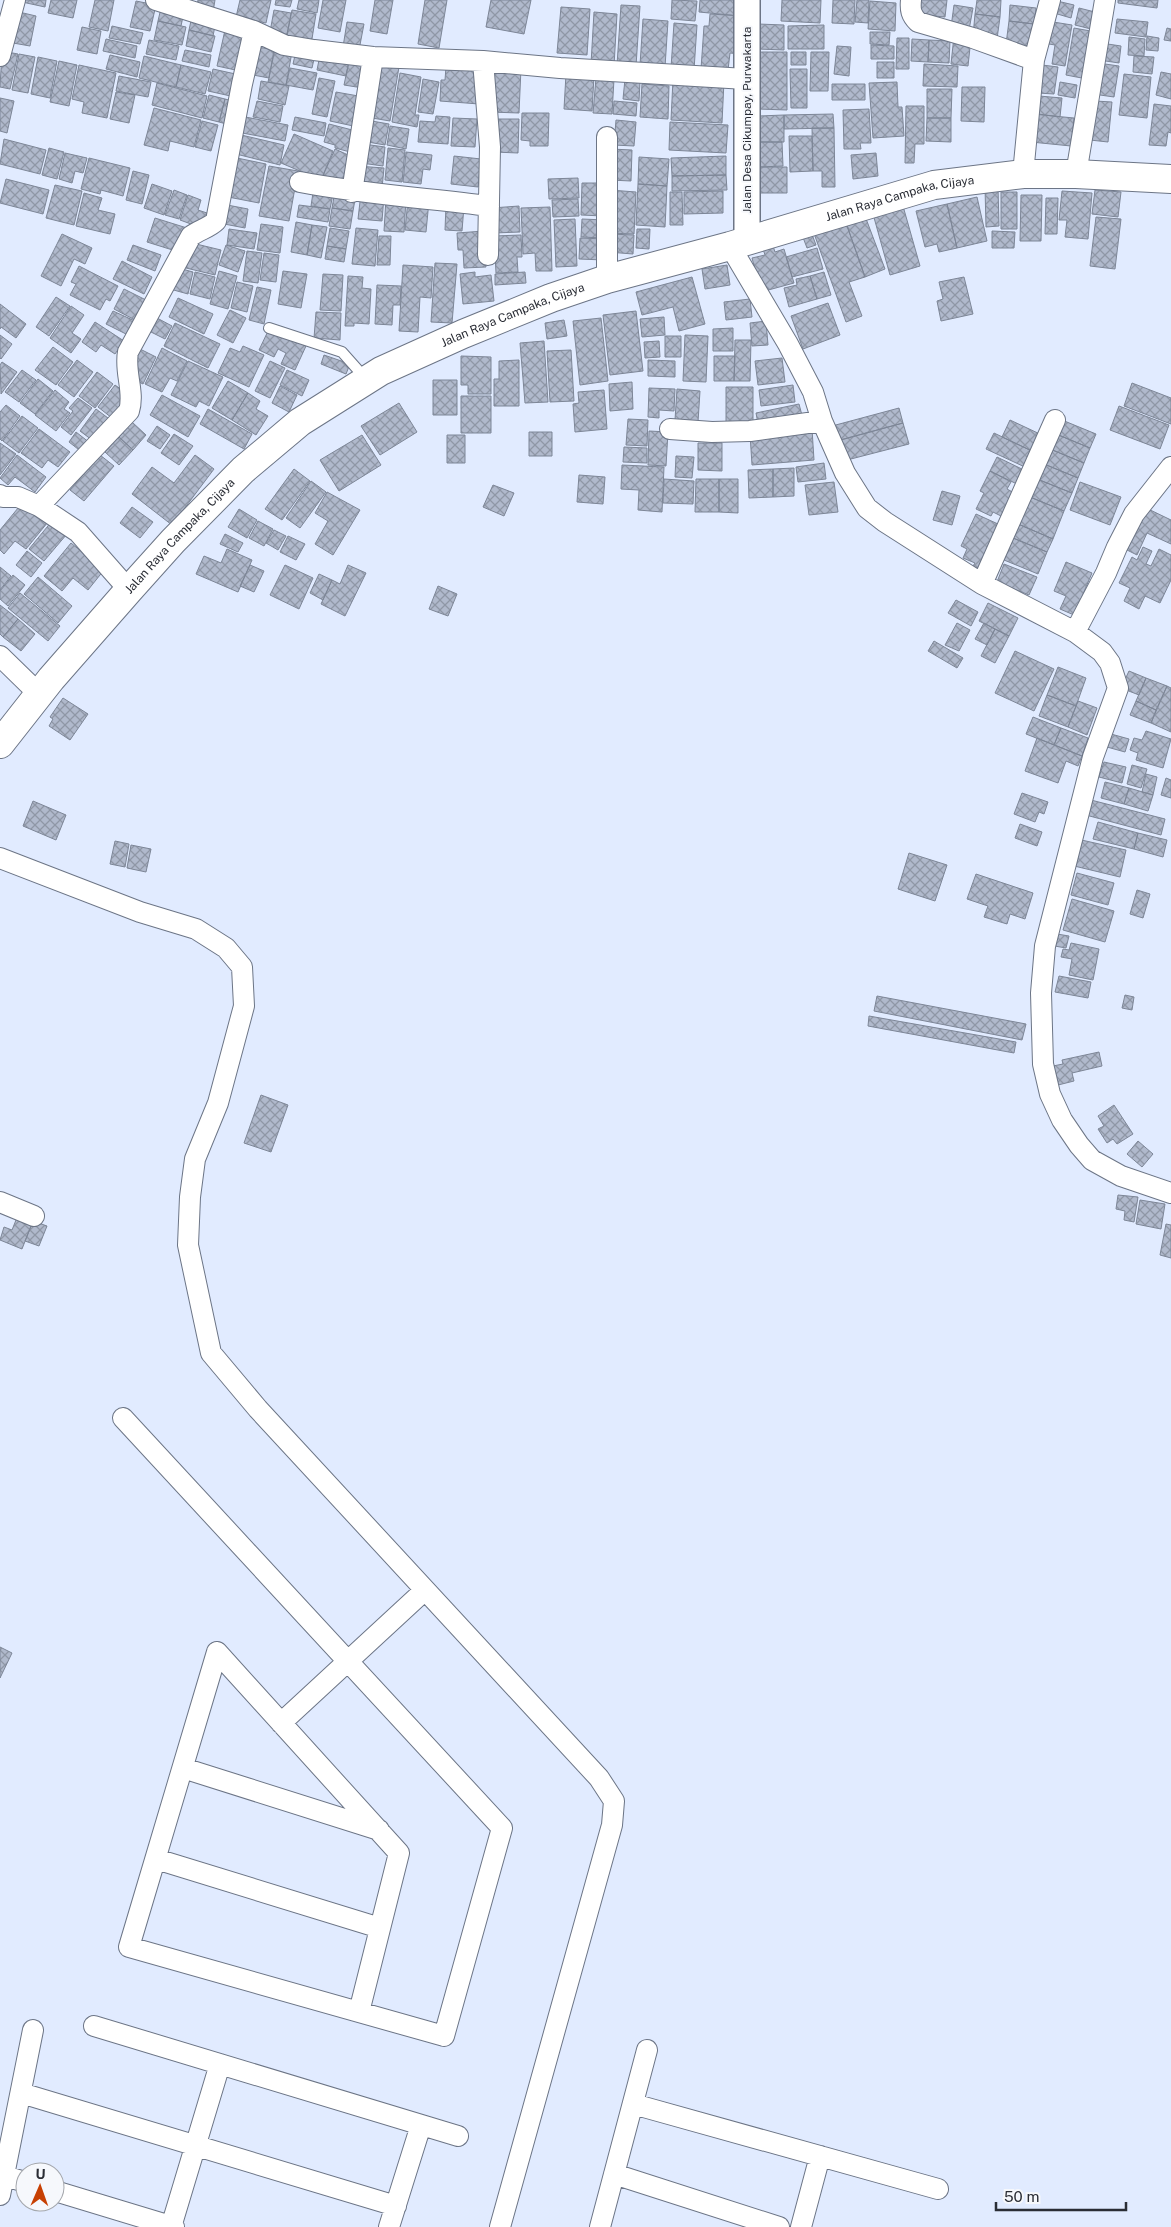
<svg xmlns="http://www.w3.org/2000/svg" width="1171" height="2227" font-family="'Public Sans',sans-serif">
	<defs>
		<pattern id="building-cross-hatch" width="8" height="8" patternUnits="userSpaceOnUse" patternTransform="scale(1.25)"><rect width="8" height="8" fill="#b0b9cc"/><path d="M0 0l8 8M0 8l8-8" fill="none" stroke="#8f97a6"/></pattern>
	</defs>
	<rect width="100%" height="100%" fill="#e1ebff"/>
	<path fill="url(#building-cross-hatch)" stroke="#7d8697" d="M23,0H46L45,7L22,2Z
		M51,0H77L73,18L48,13Z
		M95,0H114L108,31L89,27Z
		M198,0H215L213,12L196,9Z
		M240,0H271L266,23L236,17Z
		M276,0H292L290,7L275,5Z
		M299,0H319L317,13L297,9Z
		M323,0H346L340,32L318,28Z
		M375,0H393L387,34L370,31Z
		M425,0H447L439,48L418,44Z
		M491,0H531L524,34L486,27Z
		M672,0L697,1L695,21L671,19Z
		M700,0H741L740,16L699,12Z
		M782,0H821L820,23L781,21Z
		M833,0H855L854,24L832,23Z
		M857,0H869L868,23L855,22Z
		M915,0H947L945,17L913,14Z
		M977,0H1001L1000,17L975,14Z
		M1118,0H1158L1157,8L1118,3Z
		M136,1L156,5L150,31L130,27Z
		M870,1L896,3L895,31L868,29Z
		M1057,1L1074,5L1071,18L1054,13Z
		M621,5L640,6L636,66L617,65Z
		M954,5L973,8L969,30L951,27Z
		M1010,5L1036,8L1034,24L1009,21Z
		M561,7L590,9L587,55L557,53Z
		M161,8L184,12L181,26L158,21Z
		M1079,8L1099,13L1095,30L1075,25Z
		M274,10L291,13L287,35L270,32Z
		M292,10L316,14L311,45L286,40Z
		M19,12L36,16L30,46L13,43Z
		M594,12L617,14L614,66L591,64Z
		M710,14L743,16L740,54L730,53L728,70L701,69L704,26H709Z
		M975,14L1000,17L997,39L973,36Z
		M192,16L216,21L213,36L189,30Z
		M643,19L668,21L665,67L640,65Z
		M1117,19L1148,22L1146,37L1115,33Z
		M158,21L186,27L182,45L154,40Z
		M1009,21L1034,24L1032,47L1006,44Z
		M1047,21L1072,25L1065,66L1052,64L1055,45L1043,43Z
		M347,22L364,24L359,50L343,47Z
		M674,23L697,25L694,70L671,68Z
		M758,24L784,25V50L758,49Z
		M824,25V49H788V26Z
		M112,26L143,33L140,44L109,38Z
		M82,27L101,31L97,54L77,50Z
		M1074,28L1096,32L1087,79L1066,75Z
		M1167,28L1171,29V41L1164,40Z
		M189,30L215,36L211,52L186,46Z
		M225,30L248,35L240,71L217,66Z
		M870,32H890L889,45L870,44Z
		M954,36L971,38L968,66L951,64Z
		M1147,36L1159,38L1158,51L1146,50Z
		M1129,37L1145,39L1144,56L1128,55Z
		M897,38H909V69H896Z
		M106,39L137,46L135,58L103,51Z
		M912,39L929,40L928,62L911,61Z
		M149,40L179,46L176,60L146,54Z
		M929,40L950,41L949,63L928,62Z
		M1101,43L1121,46L1119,63L1099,60Z
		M871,45L894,46V59H871Z
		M837,46L851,47L849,76L834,74Z
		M258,47L274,50L269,78L253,75Z
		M275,49L292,52L286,85L268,82Z
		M185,50L211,55L209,67L182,61Z
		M2,51L18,54L10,89L0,87Z
		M296,51L315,55L312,68L293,64Z
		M758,52H787V110L758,109Z
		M791,52H806V65H791Z
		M811,52H829L828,91H810Z
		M19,54L35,57L28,93L12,90Z
		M110,55L140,62L137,77L106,69Z
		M320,55L349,61L346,76L317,70Z
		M144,56L181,65L176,87L139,78Z
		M1134,56L1154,57L1152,74L1133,72Z
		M38,57L57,61L50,98L31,94Z
		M59,61L77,65L69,106L50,102Z
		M349,61L368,64L363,88L344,85Z
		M877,62H894V78H877Z
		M376,63L399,67L390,121L366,117Z
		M1098,63L1119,66L1114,97L1093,94Z
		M924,64L958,66L957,87L923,86Z
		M79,65L116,73L107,118L82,113L84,102L72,99Z
		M181,65L211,72L205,94L176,87Z
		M1042,65L1058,67L1054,94L1038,93Z
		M446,67L480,68L479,104L440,101L441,80H445Z
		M492,67L521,68L519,113L489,112Z
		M290,68L317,73L313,90L286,85Z
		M213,69L240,75L235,97L208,91Z
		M790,69H807V108H791Z
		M1161,72L1171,74V99L1156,95Z
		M400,73L421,77L415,115H419L417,127L392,122Z
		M566,74L594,76L592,111L564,109Z
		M1124,74L1151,77L1147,118L1119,115Z
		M119,76L151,82L148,97L116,91Z
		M319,78L335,81L327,117L312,114Z
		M596,78L614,79L612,114L593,113Z
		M423,79L439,82L433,114L418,112Z
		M625,79L640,81L639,101L623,99Z
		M673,79L724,81L722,123L671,120Z
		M261,81L289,86L285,105L258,99Z
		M897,82L898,107H902L904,136L873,138L869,83Z
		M1060,82L1077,85L1075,98L1058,95Z
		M157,83L207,96L202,118L152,105Z
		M642,84L669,86L668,119L640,117Z
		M832,84H865V100H832Z
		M962,87H985L984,122L961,121Z
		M927,89H952L951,118H927Z
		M116,92L135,95L129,123L110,119Z
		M336,92L364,97L358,127L330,121Z
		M209,95L225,99L219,122L203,118Z
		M1039,96L1062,98L1060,117L1038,114Z
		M0,98L14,101L7,133L0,131Z
		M225,99L236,102L230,125L219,122Z
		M257,101L283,106L280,122L253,117Z
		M614,101L637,103L636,116L613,114Z
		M1095,101L1112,102L1108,142L1090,140Z
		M1154,104L1171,106V133L1168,132L1166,146L1149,145Z
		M906,106H924V144H915L914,163H905Z
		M154,108L201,120L194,147L170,141L168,151L144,145Z
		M869,109L871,143H860L861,149H844L843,110Z
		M522,113H549L548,146H530V141L521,140Z
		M833,114L834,128L784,129V115Z
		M1033,114L1074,118L1071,146L1031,142Z
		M784,115V142H759V116Z
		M240,116L288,125L285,141L237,132Z
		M436,116L450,117L448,144L418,142L420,121L435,122Z
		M295,117L326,123L324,136L292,130Z
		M453,118L477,119L475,147L451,146Z
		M927,118H951V142L926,141Z
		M495,119H519L518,153L494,152Z
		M366,120L389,124L385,145L362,141Z
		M616,120L636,122L634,146L614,145Z
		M202,121L218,125L211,151L195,147Z
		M670,122L728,125L726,153L669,150Z
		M329,124L360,132L354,153L335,148V145L324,142Z
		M390,126L409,129L406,149L387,145Z
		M812,128H834L835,187H822V171H813Z
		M237,134L284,145L280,165L232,153Z
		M294,134L333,151L321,180L281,163Z
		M789,136H812L813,171L790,172Z
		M4,139L46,150L40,174L0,164Z
		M759,142H782L783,166L760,167Z
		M363,144L385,147L383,166L361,163Z
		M49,148L64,152L57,179L42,175Z
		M388,148L405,150L402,182L385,180Z
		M335,149L357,159L343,190L321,180Z
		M611,149L632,150L631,181L610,180Z
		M406,152L432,155L430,170L423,169L421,184L403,182Z
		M65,153L87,158L83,173L75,171L72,183L59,179Z
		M876,153L878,176L853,179L851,155Z
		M454,156L481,159L478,187L451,184Z
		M726,156V175L672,176L671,158Z
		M639,157L669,159L667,186L638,184Z
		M89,158L130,168L123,196L101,190L100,194L81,189Z
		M237,158L266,164L259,203L223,196Z
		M269,166L298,171L289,221L259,216Z
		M357,166L384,168L382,188L355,185Z
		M757,167H787V193H757Z
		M133,171L149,175L142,204L126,200Z
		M726,175L727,190L672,191V176Z
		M578,178L579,198L549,199L548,179Z
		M6,179L49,190L43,214L0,203Z
		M582,183H603V216L581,215Z
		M152,184L172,191L164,215L144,208Z
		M638,184L667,186L665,227L636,225Z
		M55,185L82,191L74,225L46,218Z
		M314,186L334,189L330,209L311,206Z
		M985,187H998L999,226L986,227Z
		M174,190L187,195L179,219L165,215Z
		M610,190L636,192L634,234L609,233Z
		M1095,190L1121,192L1118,217L1092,214Z
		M335,191L356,194L353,211L332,208Z
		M723,191V213L684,214V192Z
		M1062,191L1092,193L1088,239L1065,237L1067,220H1059Z
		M670,192H682L683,225H670Z
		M1001,192H1017V229H1001Z
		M84,193L102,198L98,210L115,214L110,234L76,226Z
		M361,193L384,196L382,221L358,219Z
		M188,195L201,200L198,210L207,213L202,228L180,220Z
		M1021,195H1042L1041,241H1020Z
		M977,197L987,241L957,248L947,204Z
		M386,198L406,199L404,232L384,231Z
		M1046,198H1058L1057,234H1045Z
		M578,199L579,216L553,217L552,200Z
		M408,200L429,201L426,232L405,230Z
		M222,204L248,209L245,228L219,223Z
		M947,204L957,248L939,252L937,244L925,247L916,211Z
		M299,205L330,209L328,222L297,217Z
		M446,205L464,206L462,231L445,230Z
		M519,206L520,232L494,233L492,208Z
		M903,206L920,266L890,275L873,214Z
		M550,207L552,271H536L535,253L523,254L521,208Z
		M332,208L353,211L350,229L329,226Z
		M865,216L885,269L865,277L846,223Z
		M844,217L865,277L849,282L862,316L846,322L812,228Z
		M1096,217L1121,219L1115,269L1090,266Z
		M155,218L187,228L179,252L147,242Z
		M575,219L577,266L556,267L554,220Z
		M582,219L605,220L604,238L581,237Z
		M296,222L312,225L307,255L291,252Z
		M261,224L283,227L280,253L257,250Z
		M312,225L327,227L321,258L307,255Z
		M330,228L349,231L346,249L327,246Z
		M356,228L378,230L375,266L352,264Z
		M229,229L257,233L254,249L227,245Z
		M637,229H650L649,249L636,248Z
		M810,229L816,245L807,248L801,232Z
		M484,231L486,267L464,268L463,250H458L457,233Z
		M992,231L1015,232L1014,248H992Z
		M62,234L92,248L85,264L74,259L61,286L41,276Z
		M609,234L634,235L633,254L608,252Z
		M521,235L522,257H517L518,272L496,273L494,236Z
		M379,236H391L390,265H377Z
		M580,238L605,239L604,260L579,259Z
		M771,240L775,252L784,249L794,283L761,292L752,258L765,255L761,243Z
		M192,243L221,250L215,275L186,268Z
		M133,245L161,255L155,271L127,260Z
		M226,245L245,251L238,272L219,265Z
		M327,246L346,249L344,262L325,259Z
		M817,248L823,269L792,277L786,257Z
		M247,251L262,253L258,283L243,281Z
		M264,253L279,255L276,282L260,280Z
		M122,261L152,277L144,294L113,279Z
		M435,263L457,264L452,323L431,322Z
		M403,265L433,267L431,298L420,297L418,332L399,331Z
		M727,265L730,285L705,289L702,269Z
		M79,266L118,286L110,301L106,299L100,310L70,295L76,284L71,282Z
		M175,267L193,272L188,294L170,289Z
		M219,271L237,276L228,309L210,304Z
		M283,271L307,274L301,308L278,304Z
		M195,272L215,277L210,299L190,294Z
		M475,272V277L491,275L494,301L463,304L460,274Z
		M525,272L526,283L495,285V274Z
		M824,272L831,295L817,299L810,276Z
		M323,274L343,275L341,311L320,310Z
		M348,276L363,277L362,288L371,289L369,324L354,323V326H345Z
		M810,276L817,299L789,307L784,288L797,285L796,279Z
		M692,277L705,324L679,331L673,307L642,315L636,292Z
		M964,277L973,314L941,321L937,301L943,299L939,282Z
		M237,282L253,286L247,312L231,308Z
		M377,285L401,286L400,305H393L392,325L375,324Z
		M257,287L271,290L264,324L249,320Z
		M124,289L146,300L135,320L114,309Z
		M56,297L70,306L49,336L36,327Z
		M178,298L213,314L204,334L169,317Z
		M750,299L752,317L726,320L724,302Z
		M828,303L840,335L803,349L791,316Z
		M0,304L26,324L16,338L1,327L0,329Z
		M71,306L84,315L72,333L81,339L71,353L50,338Z
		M230,310L246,318L233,343L217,335Z
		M113,311L135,321L128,335L106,324Z
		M636,311L643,371L610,375L603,315Z
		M316,312L341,313L340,340L314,338Z
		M664,317L665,335L642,337L640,319Z
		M157,318L172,326L165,339L151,332Z
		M601,318L608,381L580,385L573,321Z
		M564,320L567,336L547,339L545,323Z
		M766,321L768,345L752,346L750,323Z
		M95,322L124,341L115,354L101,345L96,352L82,342Z
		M175,323L220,344L208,368L164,346Z
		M733,328V351H713V329Z
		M269,329L306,346L295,370L281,364L286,353L278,349L274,357L259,350Z
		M0,335L12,344L1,359L0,358Z
		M685,335L708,336L706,382L683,381Z
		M665,336H681V357H665Z
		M735,340H751L750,381H734Z
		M544,341L548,402L525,403L520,343Z
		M659,341L660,357L645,358L644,342Z
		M243,346L264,355L249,387L218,373L230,348L240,352Z
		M53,347L73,362L56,385L35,370Z
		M138,348L156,357L143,384L131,378Z
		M162,348L187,361L177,381L170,378L162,392L145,384Z
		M571,350L574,401L550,402L547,351Z
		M324,355L350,364L346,374L321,364Z
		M461,356L491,357V394H468V385H461Z
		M714,356H735L734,381H714Z
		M782,358L785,382L758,385L755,361Z
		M77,360L93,372L74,397L58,385Z
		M519,360V406H494V379H499V361Z
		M648,360L675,361V377L648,376Z
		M188,361L223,377L209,406L199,401L196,407L171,395Z
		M270,361L285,368L270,398L255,391Z
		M2,362L17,372L1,394L0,365Z
		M22,370L36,380L19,402L5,392Z
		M287,370L309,380L302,396L280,385Z
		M97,372L113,384L95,408L79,396Z
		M38,379L53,391L35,414L20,403Z
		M433,380H457V415H433Z
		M228,381L248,393L232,420L212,408Z
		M632,382L633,409L610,411L609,384Z
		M1132,383L1171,398V424L1124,406Z
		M115,385L129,395L112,418L98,407Z
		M793,385L795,402L761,406L759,390Z
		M280,386L297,395L289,412L272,403Z
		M726,387H753V426H726Z
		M649,388L675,389L674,411L659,410V418L648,417Z
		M677,389L700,391L698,422L675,420Z
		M55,390L69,402L64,409L70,413L56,431L35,415Z
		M604,390L607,429L575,432L573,404L579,403L578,392Z
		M248,393L260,401L256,409L268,416L256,435L232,420Z
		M162,395L200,416L188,437L150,415Z
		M461,396H491V433H461Z
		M78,398L92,408L71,435L61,427L73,411L69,408Z
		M399,403L417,432L380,455L361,426Z
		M799,404L803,419L759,429L756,413Z
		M6,405L20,416L2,441L0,439V412Z
		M1119,406L1169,425L1160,449L1110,430Z
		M899,408L903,423L836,441L832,426Z
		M96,409L108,418L92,440L80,431Z
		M208,409L252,434L244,449L200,424Z
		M22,416L38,428L19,453L3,441Z
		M628,419L648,420L647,446L626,445Z
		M1010,420L1042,435L1034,452L1002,437Z
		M1062,420L1096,434L1090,448L1056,434Z
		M132,422L146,435L133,450L119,437Z
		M903,423L909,444L847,460L841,440Z
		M157,426L170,435L160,449L147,441Z
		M39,429L70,452L58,467L48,460L42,468L21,453Z
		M812,429L814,460L752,465L750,434Z
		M649,431L668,432L666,466L648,465Z
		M76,432L90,443L83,453L69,442Z
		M529,432H552V456H529Z
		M994,433L1034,452L1027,468L986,449Z
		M174,434L193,446L179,465L161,453Z
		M1056,434L1090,448L1084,463L1050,449Z
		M362,435L381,465L339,491L320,460Z
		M447,435H465V463H447Z
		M119,437L133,450L119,465L105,452Z
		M0,443L16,454L0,475Z
		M698,443H722V471L698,470Z
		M624,447L647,448V463L623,462Z
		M1050,449L1084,463L1078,478L1044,464Z
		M17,455L46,477L35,492L15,477L8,485L0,478Z
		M100,455L114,466L84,501L70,490Z
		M195,455L214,469L172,525L132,494L152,467L174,483Z
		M676,456L694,457L692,478L675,477Z
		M997,457L1026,471L1019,485L990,471Z
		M824,463L826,479L798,482L796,467Z
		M1044,464L1078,478L1072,493L1037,479Z
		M622,465L664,467L662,512L638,510L639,490L621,489Z
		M794,468V496L773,497V469Z
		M294,469L310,481L282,520L265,509Z
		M773,469V497L749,498L748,470Z
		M990,471L1011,482L1007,489L1016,494L1005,518L993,512L991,516L976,509L984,493L980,491Z
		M579,475L605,477L603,504L577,502Z
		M664,479L694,481L693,504L663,503Z
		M696,479H719V512H695Z
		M719,479H738V513L719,512Z
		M1037,479L1072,493L1064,511L1030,497Z
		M311,481L326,492L300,528L286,518Z
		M834,482L838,512L809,515L805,485Z
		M1080,482L1121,497L1110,525L1070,510Z
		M493,485L514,493L504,516L483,507Z
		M942,491L960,496L952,525L933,520Z
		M327,492L360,510L333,555L315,544L328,521L315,513Z
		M1030,497L1064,511L1053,539L1018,524Z
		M23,502L48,522L26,549L15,541L4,554L0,550V530Z
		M132,507L153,522L140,538L120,523Z
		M1144,507L1171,520V544L1147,533L1137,555L1125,549Z
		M239,509L257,520L247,538L228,527Z
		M976,514L998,524L986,572L973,566L975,563L963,558L967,549L961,546Z
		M52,521L67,534L44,561L29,549Z
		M258,521L273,529L264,546L249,538Z
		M1018,524L1053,539L1047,552L1013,538Z
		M274,530L286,536L278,550L266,543Z
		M225,534L243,543L238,552L220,544Z
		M288,536L305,544L296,560L280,552Z
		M1013,538L1047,552L1038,574L1004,560Z
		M71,543L104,570L88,590L73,578L62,591L44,576Z
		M1143,547L1152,551L1146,564L1151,566L1159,549L1171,555V580L1160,603L1145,596L1139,609L1124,601L1130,588L1119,583L1132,557L1137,560Z
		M227,549L252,560L238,592L196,574L204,556L221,563Z
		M27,551L42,563L31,577L16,565Z
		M1066,562L1092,573L1074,615L1060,609L1066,596L1054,591Z
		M1004,564L1037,577L1029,595L997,582Z
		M250,565L264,571L254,592L240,586Z
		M285,565L313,578L299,609L270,595Z
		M348,565L366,573L345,616L321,604L332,580L340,584Z
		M0,567L11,576L0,590Z
		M319,574L332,580L323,600L310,593Z
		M13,575L25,585L8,606L0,599V591Z
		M38,577L72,606L58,623L24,594Z
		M438,586L457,594L448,616L429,609Z
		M20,593L60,626L48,641L8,608Z
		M956,600L978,612L971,626L948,613Z
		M988,603L1018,618L1009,636L979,621Z
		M0,605L18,619L3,637L0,634Z
		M18,619L35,634L21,651L3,637Z
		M957,623L970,630L959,651L945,645Z
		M984,623L995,629L987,645L975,639Z
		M995,629L1009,636L995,663L981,656Z
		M934,641L963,658L957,668L928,651Z
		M1015,651L1054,669L1034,711L995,693Z
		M1058,667L1086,678L1076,706L1047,695Z
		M1129,671L1146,678L1139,695L1121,688Z
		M1146,678L1167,686L1156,710L1136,701Z
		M1167,686L1171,688V732L1151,723Z
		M1047,695L1076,706L1068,727L1039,716Z
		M63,698L88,714L70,740L49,726L53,719L50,717Z
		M1078,701L1097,708L1087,735L1068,727Z
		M1136,701L1156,710L1151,723L1130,715Z
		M1033,717L1061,728L1054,745L1026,734Z
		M1061,728L1088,738L1082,756L1054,745Z
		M1146,731L1171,739L1163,768L1136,760L1138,753L1130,750L1134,738L1142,740Z
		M1111,734L1129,739L1125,752L1107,747Z
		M1037,738L1082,756L1078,766L1066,761L1058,783L1025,771Z
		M1104,762L1126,767L1122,783L1099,777Z
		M1132,765L1147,769L1141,788L1127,784Z
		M1146,774L1157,777L1153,795L1142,792Z
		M1166,778L1171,780V798L1161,795Z
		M1105,782L1129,788L1124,804L1101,798Z
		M1129,788L1153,795L1148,811L1124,804Z
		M1022,793L1048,802L1044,814L1039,812L1035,822L1014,814Z
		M1087,799L1165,819L1161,835L1082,814Z
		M33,801L66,815L56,840L23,826Z
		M1098,822L1138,833L1134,849L1093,839Z
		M1020,824L1042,832L1037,846L1015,838Z
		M1138,833L1167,840L1163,857L1134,849Z
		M1077,839L1126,850L1120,877L1070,865Z
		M115,841L129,844L125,867L110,864Z
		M131,845L151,849L146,872L127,868Z
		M909,853L947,865L935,901L898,889Z
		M1077,873L1114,883L1108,905L1071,895Z
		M976,874L1033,893L1025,919L1010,914L1007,924L984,917L988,906L967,899Z
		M1137,890L1150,894L1143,918L1130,914Z
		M1072,899L1114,911L1105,942L1063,930Z
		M1051,933L1069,936L1066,948L1049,945Z
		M1071,943L1099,949L1093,980L1069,975L1072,959L1061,957L1063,949L1069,950Z
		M1059,976L1091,982L1088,998L1055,992Z
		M1125,995L1134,997L1132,1010L1122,1008Z
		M877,996L1026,1024L1022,1040L874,1011Z
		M869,1016L1016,1042L1014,1053L868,1026Z
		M1099,1052L1102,1066L1072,1073L1074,1081L1058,1085L1053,1066L1063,1064L1062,1060Z
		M261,1095L288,1105L271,1152L244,1143Z
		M1114,1105L1133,1134L1117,1144L1113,1139L1107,1143L1098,1129L1104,1126L1098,1116Z
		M1138,1141L1153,1154L1142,1167L1127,1154Z
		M1118,1195L1138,1197L1134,1222L1124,1220L1125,1211L1116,1209Z
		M1140,1200L1165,1204L1161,1229L1136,1224Z
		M18,1215L33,1221L22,1249L0,1240L4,1227L12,1230Z
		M33,1221L47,1226L39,1246L25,1241Z
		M1166,1224L1171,1225V1258L1160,1255Z
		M0,1647L12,1653L0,1678Z"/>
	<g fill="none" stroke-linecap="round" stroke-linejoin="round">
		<defs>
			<path id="service" d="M269,328L342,352L366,379"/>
			<path id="minor" d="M156,0L254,31L284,45L314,50L373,57L483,61L560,68L746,79
				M911,0C910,10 911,15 918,22L973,38L1034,60
				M0,56L15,0
				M483,61L490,147L488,255
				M1023,174L1034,60L1050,0
				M1076,174L1105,0
				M300,182C362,194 426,198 489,206
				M352,192L373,57
				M730,246L788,344L813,392L822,421L845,473L867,508L885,522L982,584L1075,632L1102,652L1110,663L1118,688L1093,757L1045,946L1041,993L1043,1064L1050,1094L1062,1120L1079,1145L1092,1160L1121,1176L1171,1193
				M607,279V137
				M670,429L712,432L750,431L822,421
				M0,495L3,497H18L39,506
				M982,584L1055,420
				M129,590L78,532L39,506L129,411C135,392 124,372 128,352L191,236C199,230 209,228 216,221L242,84L254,31
				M1075,632L1106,573L1117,547L1134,514L1171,467
				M0,656L39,694
				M0,858L140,912L196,929L226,948L242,967L244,1006L218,1103L195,1159L190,1197L188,1245L211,1353L258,1409L599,1778L614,1801L612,1825L500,2227
				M0,1202L34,1216
				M123,1418L502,1828L444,2036L129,1947L217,1652
				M217,1652L399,1853L359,2012
				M281,1723L425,1590
				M183,1768L379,1830
				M156,1859L380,1928
				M94,2026L458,2136
				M21,2093L396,2206
				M633,2104L938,2189
				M614,2174L779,2227
				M5,2176L25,2182
				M55,2191L174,2227
				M0,2195L33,2030
				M171,2227L220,2064
				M389,2227L421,2125
				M600,2227L647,2050
				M801,2227L820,2156"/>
			<path id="tertiary" d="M747,0V240"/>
			<g id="primary">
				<path id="s1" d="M0,744L51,679L129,590L173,541L243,470L300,422L381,371L463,334L551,298L607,279L730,246L934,185L1023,174H1076L1171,179"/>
			</g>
		</defs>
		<use href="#service" stroke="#6c7586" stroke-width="12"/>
		<use href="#minor" stroke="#6c7586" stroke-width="22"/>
		<use href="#tertiary" stroke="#6c7586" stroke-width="28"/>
		<use href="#primary" stroke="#6c7586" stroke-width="30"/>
		<use href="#service" stroke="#fff" stroke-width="10"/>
		<use href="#minor" stroke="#fff" stroke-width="20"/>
		<use href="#tertiary" stroke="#fff" stroke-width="25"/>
		<use href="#primary" stroke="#fff" stroke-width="28"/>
	</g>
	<g text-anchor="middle" stroke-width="4" stroke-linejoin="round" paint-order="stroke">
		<g font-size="12" fill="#2a2d35" stroke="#f6f8fc">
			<text transform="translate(747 120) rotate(-90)" y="4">Jalan Desa Cikumpay, Purwakarta</text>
			<text dy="4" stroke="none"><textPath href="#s1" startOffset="1085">Jalan Raya Campaka, Cijaya</textPath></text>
			<text dy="4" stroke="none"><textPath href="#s1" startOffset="680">Jalan Raya Campaka, Cijaya</textPath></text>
			<text dy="4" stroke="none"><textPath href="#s1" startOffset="275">Jalan Raya Campaka, Cijaya</textPath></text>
		</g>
	</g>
	<g transform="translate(40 2187) rotate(2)"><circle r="24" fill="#f6f8fc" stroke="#a4a7ac"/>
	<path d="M0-4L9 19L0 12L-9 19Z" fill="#c74003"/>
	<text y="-8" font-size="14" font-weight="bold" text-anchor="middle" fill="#2a2d35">U</text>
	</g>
	<path d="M996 2202v8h130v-8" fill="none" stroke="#2a2d35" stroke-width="2.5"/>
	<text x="1004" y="2202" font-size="15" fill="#2a2d35" stroke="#f6f8fc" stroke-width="4" paint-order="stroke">50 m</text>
</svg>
